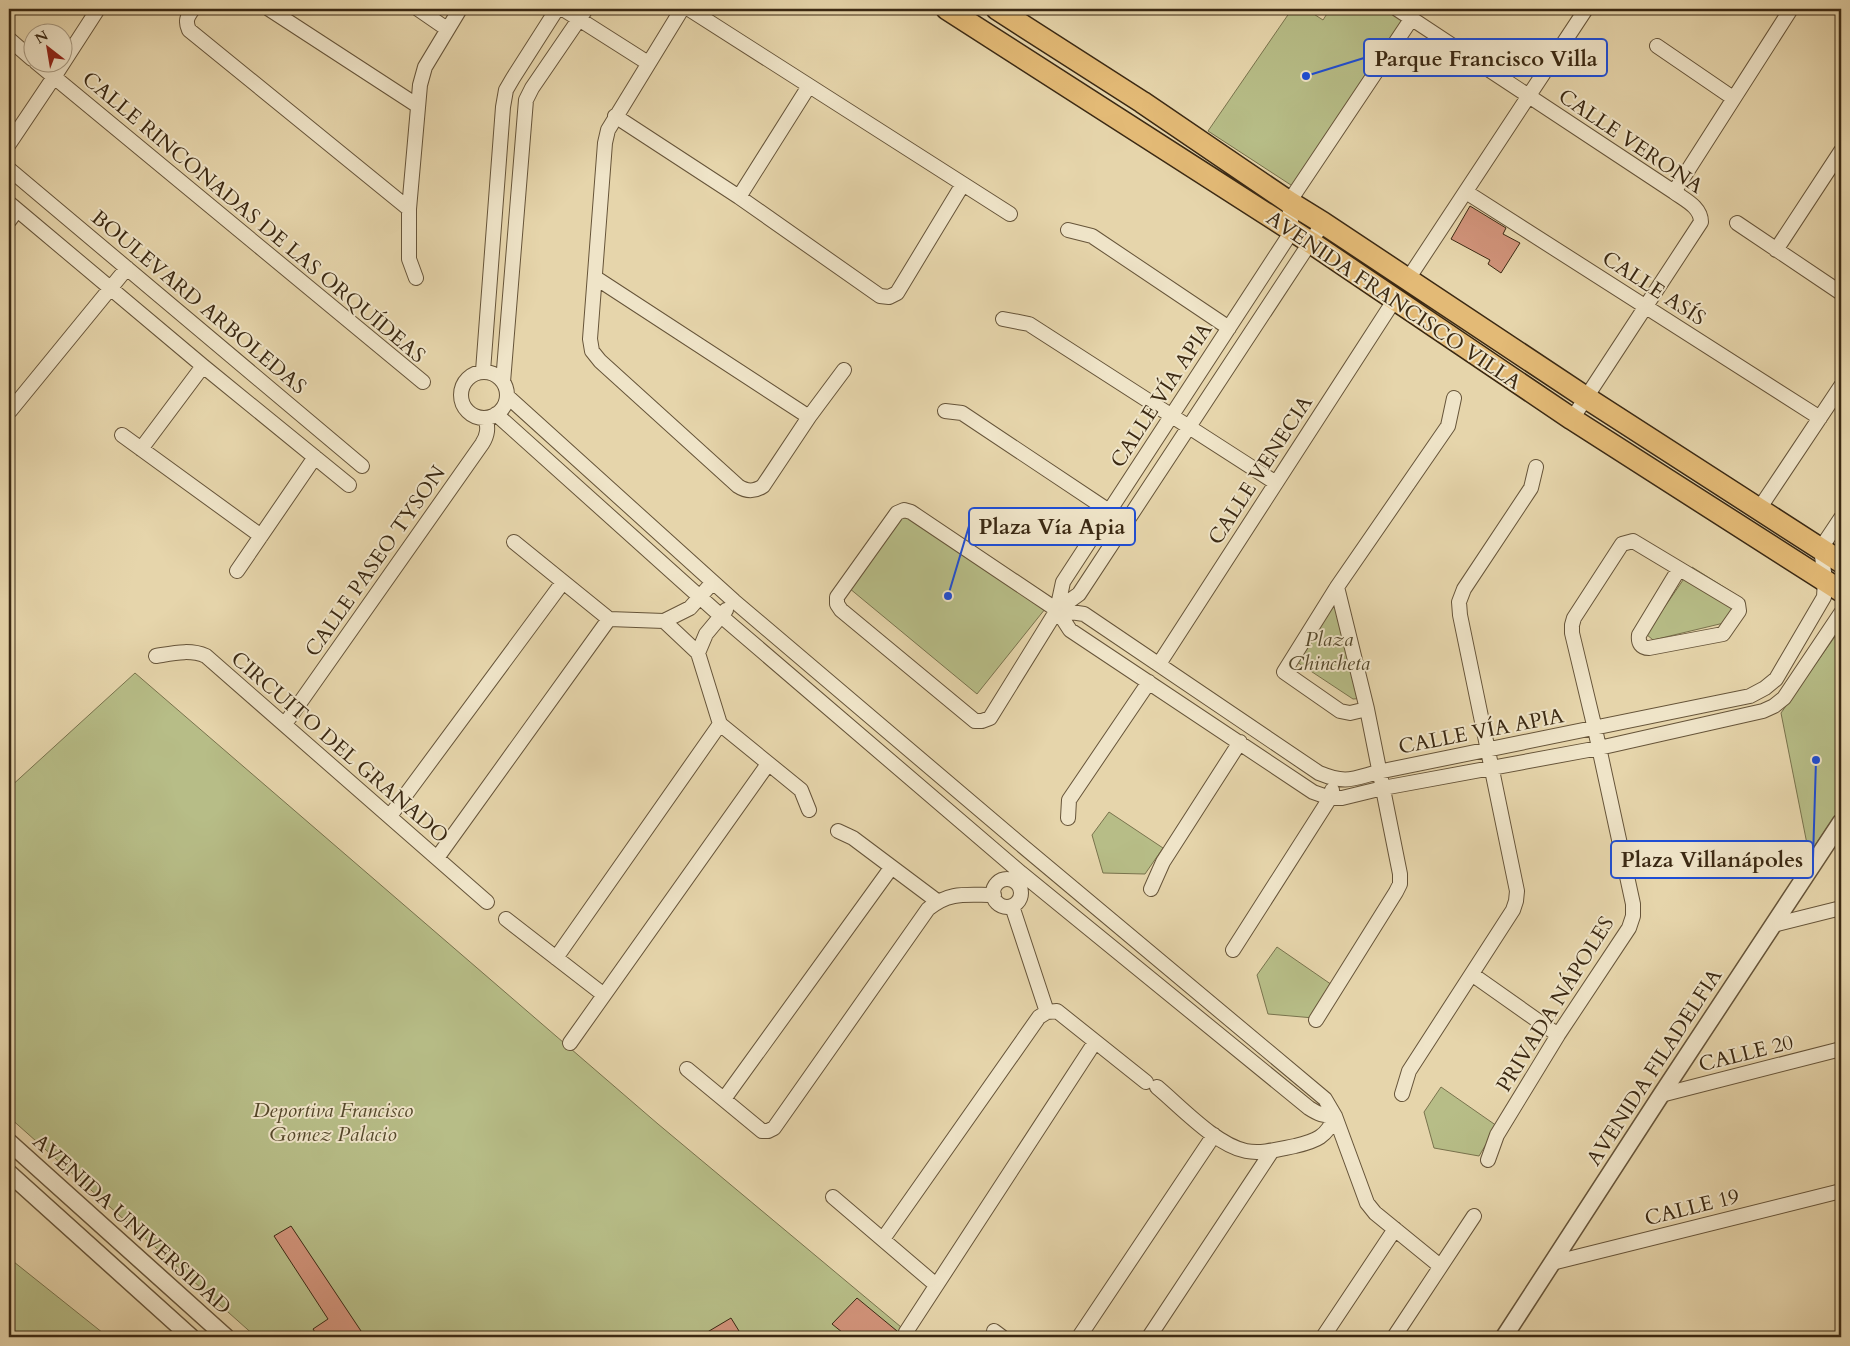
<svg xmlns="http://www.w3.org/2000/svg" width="1850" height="1346" font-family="Cardo,serif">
	<rect width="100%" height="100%" fill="#e6d5ab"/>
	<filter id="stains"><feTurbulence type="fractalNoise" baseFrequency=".004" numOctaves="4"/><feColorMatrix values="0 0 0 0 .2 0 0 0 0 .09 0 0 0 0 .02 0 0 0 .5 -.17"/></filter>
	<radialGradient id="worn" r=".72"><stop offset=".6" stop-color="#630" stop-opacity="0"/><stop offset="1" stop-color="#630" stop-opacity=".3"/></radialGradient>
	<path fill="#b7bd87" stroke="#79734d" d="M1292,9H1306L1323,20L1330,9H1386L1403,19L1294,187L1208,131Z
		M908,505L1049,604L977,694L849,588Z
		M1692,567L1743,599L1728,622L1653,640L1646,634Z
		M1342,584L1368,698L1353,699L1291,658Z
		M1841,628V807L1809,854L1781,713Z
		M135,673L658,1124L913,1337H256L9,1117V788Z
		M1109,812L1163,848L1145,874L1103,873L1092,835Z
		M1277,947L1335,987L1314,1018L1268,1014L1257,975Z
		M1441,1087L1497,1126L1479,1156L1434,1148L1424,1112Z
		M9,1258L108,1337H9Z"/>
	<path fill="#d1937a" stroke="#3b2913" d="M1470,206L1506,228L1503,234L1520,243L1501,273L1488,264L1490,260L1451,239Z
		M291,1226L365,1337H318L313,1329L328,1319L274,1236Z
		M857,1298L897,1331L899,1337H848L832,1324Z
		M731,1318L739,1331L729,1337H699Z"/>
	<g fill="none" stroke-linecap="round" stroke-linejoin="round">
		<defs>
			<path id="minor" d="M193,9C187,17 185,21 189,30L409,209
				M269,9L418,106
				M418,9L447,29
				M563,9L648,63
				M682,9L608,130L605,143L590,339L592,351L600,361L738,486C747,492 754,492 763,486L809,417L844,370
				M689,9L1010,214
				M1397,9L1674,192C1685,200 1701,207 1701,222L1572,419
				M1412,18L1289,202L1292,231L1063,582L1057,610L990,718L982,721H975L841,610L837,604V597L897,513L904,510L911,512L1057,610L1070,630L1313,792L1330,798H1342L1383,788L1599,748L1763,711L1774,706L1784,698L1841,613
				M9,39L32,59
				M1657,46L1733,98
				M36,62L423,382
				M615,116L739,197L880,296L889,297L897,293L963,184
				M9,144L54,77L98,9
				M9,169L362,466
				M1466,192L1820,418
				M1674,192L1791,9
				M739,197L809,86
				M9,203L203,366L349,485
				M9,221L17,210
				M1737,223L1841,293
				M1068,230L1092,236L1229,328
				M1776,250L1841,151
				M416,278L409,259V209L420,85L425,67L460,9
				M596,278L809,417
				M1408,279L1586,9
				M1003,319L1029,324L1276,483
				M483,371L503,107L506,90L513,78L557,9
				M461 395a23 23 0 1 1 46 0a23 23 0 1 1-46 0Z
				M503,382L526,100L532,88L586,9
				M507,396L734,601L1019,843L1325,1099L1335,1116L1367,1203L1375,1213L1440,1266
				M10,411L127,268
				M945,411L962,413L1109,511
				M496,414L721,616L1021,873L1309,1108C1318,1114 1324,1116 1335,1116
				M122,435L261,536
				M141,449L203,366
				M1759,509L1841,386
				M514,542L609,619L664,621L690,608L713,582
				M237,571L315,457
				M1057,610L1084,614L1319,773C1346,784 1352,779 1378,772L1750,696L1765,688L1776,679L1824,597L1825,580L1821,548L1841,518
				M1057,610L1079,594L1323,223
				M664,621L698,653L720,724L801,790L809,810
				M698,653L706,634L726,610
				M156,656C174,653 190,649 206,656L487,902
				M1159,664L1395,299
				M1367,709L1350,713L1340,711L1284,672L1337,587L1448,426L1454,398
				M285,724L482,444C488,435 488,428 486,418
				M390,816L563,582
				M1068,818L1069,800L1149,682
				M838,831L853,838L937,901
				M437,858L609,619
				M993 893a14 14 0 1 1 28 0a14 14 0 1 1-28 0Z
				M1151,889L1163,862L1240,742
				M1012,906L1047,1012
				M506,919L604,995
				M1773,925L1841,908
				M1233,950L1330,798L1332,790
				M556,958L720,724
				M1473,975L1558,1035
				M1316,1020L1396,892L1400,884V874L1367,709L1337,587
				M570,1043L768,764
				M687,1069L762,1131H768L774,1128L928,909C949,891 967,895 994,895
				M1157,1087C1181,1107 1216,1145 1246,1151C1262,1154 1279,1149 1295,1146C1316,1141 1327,1137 1335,1116
				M1402,1094L1409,1071L1513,910L1516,901L1517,891L1460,615L1459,602L1464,589L1531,488L1536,467
				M1661,1095L1841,1049
				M724,1099L891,868
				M1488,1160L1497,1135L1558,1035L1629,928L1633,916V904L1595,729L1572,633V625L1574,618L1622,544L1633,541L1738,604L1739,611L1723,634L1649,648C1641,648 1638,643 1639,635L1679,569
				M833,1197L936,1285
				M883,1239L1039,1017L1047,1012L1057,1011L1146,1082
				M1552,1263L1841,1191
				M994,1331L1002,1337
				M906,1332L1095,1042
				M1079,1337L1214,1135
				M1149,1337L1272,1151
				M1323,1337L1395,1229
				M1394,1337L1474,1216"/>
			<path id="tertiary" d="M9,1142L226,1337
				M9,1173L191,1337
				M1504,1337L1661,1095L1841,822"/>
			<path id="primary" d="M947,9L1310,242L1572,419L1841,591
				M997,9L1142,102L1289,202L1323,223L1585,397L1841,562"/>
		</defs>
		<use href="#minor" stroke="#665439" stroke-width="16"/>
		<use href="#tertiary" stroke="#665439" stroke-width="19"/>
		<use href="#primary" stroke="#3b2913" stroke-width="24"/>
		<use href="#minor" stroke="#efe4c8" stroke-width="14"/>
		<use href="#tertiary" stroke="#efe4c8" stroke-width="16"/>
		<use href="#primary" stroke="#e3ba76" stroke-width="21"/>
	</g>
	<g text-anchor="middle" stroke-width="4" stroke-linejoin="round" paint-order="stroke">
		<g font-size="21" fill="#3b2913" stroke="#efe4c8">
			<text transform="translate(1631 141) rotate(34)" y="7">CALLE VERONA</text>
			<text transform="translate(254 217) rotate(40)" y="7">CALLE RINCONADAS DE LAS ORQUÍDEAS</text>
			<text transform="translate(1654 288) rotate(33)" y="7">CALLE ASÍS</text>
			<text transform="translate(1394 300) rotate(34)" y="7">AVENIDA FRANCISCO VILLA</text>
			<text transform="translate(199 302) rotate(40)" y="7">BOULEVARD ARBOLEDAS</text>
			<text transform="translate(1161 395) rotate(-57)" y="7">CALLE VÍA APIA</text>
			<text transform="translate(1260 470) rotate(-57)" y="7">CALLE VENECIA</text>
			<text transform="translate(375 561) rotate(-55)" y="7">CALLE PASEO TYSON</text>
			<text transform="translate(1481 731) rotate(-11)" y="7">CALLE VÍA APIA</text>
			<text transform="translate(340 747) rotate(41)" y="7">CIRCUITO DEL GRANADO</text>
			<text transform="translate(1555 1004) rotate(-58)" y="7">PRIVADA NÁPOLES</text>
			<text transform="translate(1746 1053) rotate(-14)" y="7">CALLE 20</text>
			<text transform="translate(1654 1067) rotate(-57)" y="7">AVENIDA FILADELFIA</text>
			<text transform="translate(1692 1207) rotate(-14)" y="7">CALLE 19</text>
			<text transform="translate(132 1224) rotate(42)" y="7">AVENIDA UNIVERSIDAD</text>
		</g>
		<g font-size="21" font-style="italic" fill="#54472a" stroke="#efe4c8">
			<text x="1329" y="646">Plaza<tspan x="1329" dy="24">Chincheta</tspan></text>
			<text x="333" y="1117">Deportiva Francisco<tspan x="333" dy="24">Gomez Palacio</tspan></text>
		</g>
	</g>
	<path fill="none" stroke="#1d4ed8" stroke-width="2" d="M1306 76L1364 58M948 596L969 526M1816 760L1813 859"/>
	<g fill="#1d4ed8" stroke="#efe4c8" stroke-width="2">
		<circle cx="1306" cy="76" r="5"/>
		<circle cx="948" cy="596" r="5"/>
		<circle cx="1816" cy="760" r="5"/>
	</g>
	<g fill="#efe4c8" stroke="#1d4ed8" stroke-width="2">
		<rect x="1364" y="39" width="243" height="37" rx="5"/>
		<rect x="969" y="508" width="166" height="37" rx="5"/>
		<rect x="1611" y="841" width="202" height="37" rx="5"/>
	</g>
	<g font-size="22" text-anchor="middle" font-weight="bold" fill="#3b2913">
		<text x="1486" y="66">Parque Francisco Villa</text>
		<text x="1052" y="534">Plaza Vía Apia</text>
		<text x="1712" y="867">Plaza Villanápoles</text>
	</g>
	<rect width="1850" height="1346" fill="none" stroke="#e6d5ab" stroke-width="30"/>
	<rect x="10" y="10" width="1830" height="1326" fill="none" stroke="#3b2913" stroke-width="2.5"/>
	<rect x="15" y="15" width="1820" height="1316" fill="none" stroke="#3b2913"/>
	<g transform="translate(48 48) rotate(329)"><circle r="24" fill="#efe4c8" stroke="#a79980"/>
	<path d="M0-4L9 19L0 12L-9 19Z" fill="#8f2418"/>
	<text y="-8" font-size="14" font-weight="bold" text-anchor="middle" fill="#3b2913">N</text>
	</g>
	<rect width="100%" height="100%" filter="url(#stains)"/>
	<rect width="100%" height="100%" fill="url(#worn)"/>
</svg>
